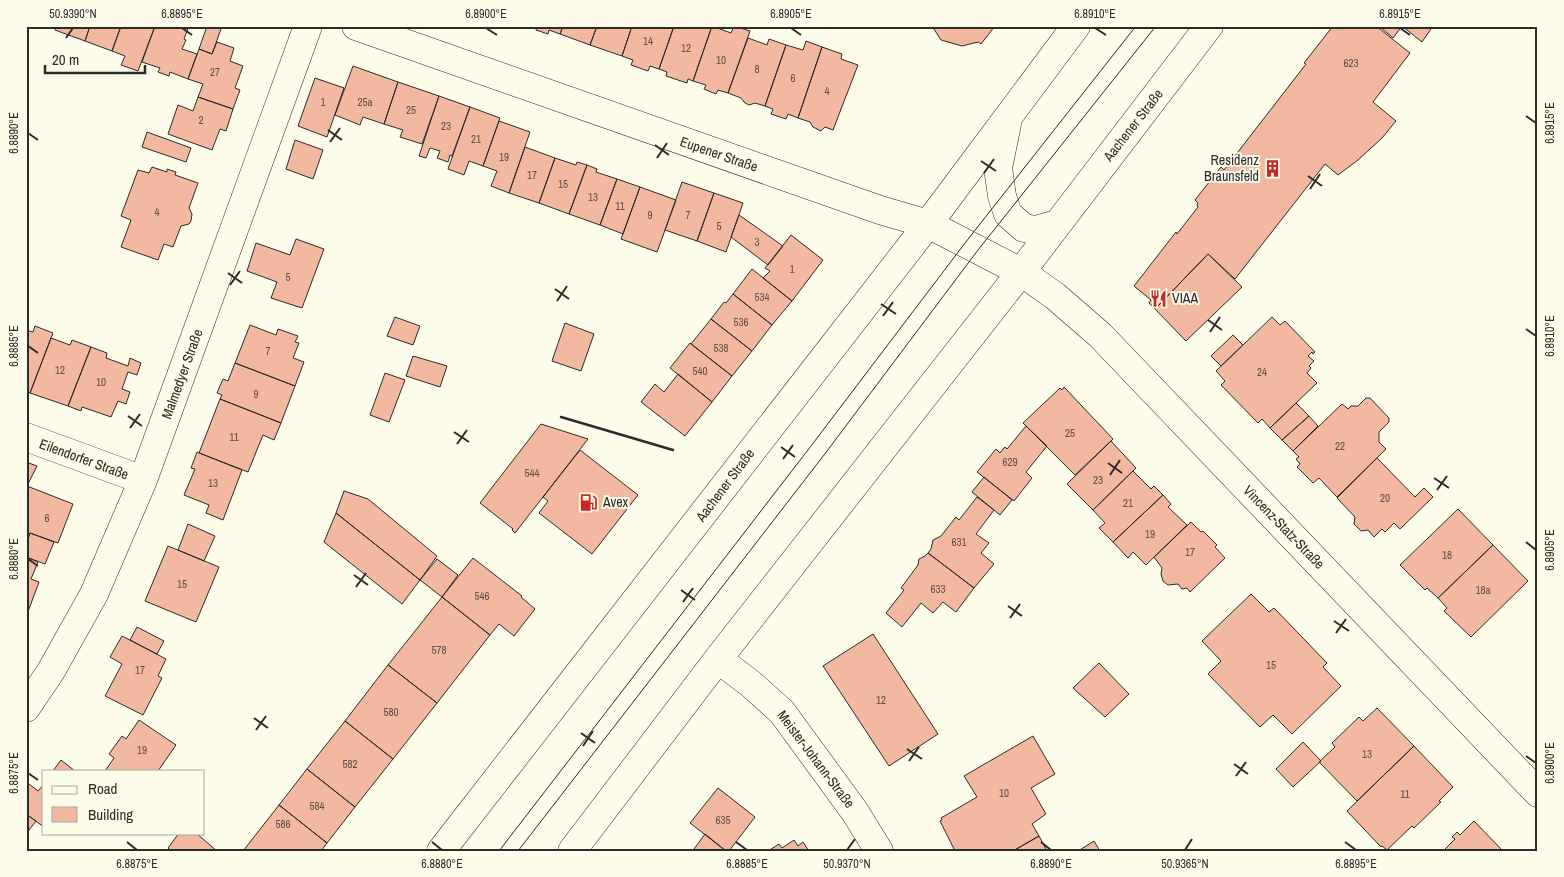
<svg xmlns="http://www.w3.org/2000/svg" width="1564" height="877" font-family="'Archivo Narrow',sans-serif">
	<rect width="100%" height="100%" fill="#fdfbea"/>
	<path fill="#f2b8a0" stroke="#2b2b2b" d="M56,26H90L85,41L55,30Z
		M90,26H121L112,51L85,41Z
		M121,26H155L138,71L121,65L125,56L112,51Z
		M155,26H189L184,39L186,40L182,49L197,54L188,79L170,72L169,76L158,72L160,68L142,62Z
		M207,26H222L212,54L199,49Z
		M537,26H563L560,34L549,30L548,34L536,30Z
		M563,26H597L590,45L560,34Z
		M597,26H632L622,56L590,45Z
		M632,26H674L659,69L650,66L648,71L631,65L633,60L622,56Z
		M674,26H712L693,81L688,79L687,83L666,76L667,72L659,69Z
		M712,26L731,33L734,26L750,31L728,93L718,90L716,94L704,89L706,85L693,81Z
		M932,26H995L981,44L978,42L962,46L941,40Z
		M1333,26L1339,29L1342,26H1376L1410,53L1373,102L1396,121L1382,138L1358,160L1338,175L1325,164L1235,279L1208,254L1155,309L1149,303L1151,300L1134,286L1176,232L1177,234L1198,207L1197,205L1198,203L1195,200L1221,167L1224,170L1306,64L1304,63Z
		M1379,26H1402L1393,38Z
		M1402,26H1433L1422,42Z
		M748,38L767,45L769,39L786,45L765,106L755,103L749,105L745,103L741,98L728,93Z
		M806,41L822,47L798,118L788,114L786,119L771,114L773,109L765,106L786,45L803,50Z
		M217,42L234,48L230,61L243,66L235,88L240,90L233,109L198,97L203,84L188,79L199,49L212,54Z
		M822,47L842,54L841,59L858,65L833,130L825,127L821,131L813,127L810,122L798,118Z
		M353,66L398,82L384,124L363,117L360,125L335,115Z
		M315,78L344,88L327,137L298,126Z
		M398,82L439,96L422,144L400,137L403,130L384,124Z
		M439,96L470,107L452,156L450,155L448,162L437,158L440,151L430,148L426,158L419,156Z
		M198,97L233,109L226,131L220,129L212,150L168,134L178,105L193,111Z
		M470,107L500,118L483,166L469,161L464,175L448,169Z
		M499,121L530,132L509,193L491,186L497,171L483,166Z
		M147,132L191,148L186,162L142,147Z
		M295,140L323,150L313,179L286,169Z
		M525,147L555,158L539,203L509,193Z
		M555,158L576,165L577,162L587,165L569,214L539,203Z
		M587,165L597,169L596,172L617,179L600,225L569,214Z
		M152,167L167,172V169L176,172L175,175L198,183L189,208L192,214L191,221L189,224L181,226L173,247L164,244L158,260L121,247L131,220L121,216L138,170L149,173Z
		M617,179L640,187L623,234L600,225Z
		M682,182L714,193L697,241L665,230Z
		M640,187L676,200L657,252L621,239Z
		M714,193L743,203L726,252L697,241Z
		M739,215L783,246L768,265L731,237Z
		M791,235L823,260L792,301L763,278L770,271L765,268Z
		M296,239L324,249L302,308L271,298L277,282L247,271L256,243L290,255Z
		M1208,254L1242,287L1186,341L1155,309Z
		M752,269L792,301L772,325L733,294Z
		M733,294L772,325L752,351L711,319L724,302L726,303Z
		M395,317L420,326L413,345L387,336Z
		M1272,317L1280,325L1285,321L1315,352L1313,354L1312,352L1308,356L1314,361L1309,366L1311,368L1307,373L1317,383L1270,428L1262,419L1258,423L1221,385L1225,381L1216,371Z
		M711,319L752,351L732,376L691,344Z
		M565,323L594,334L581,371L552,361Z
		M250,325L276,335L278,329L298,336L295,342L299,343L293,358L304,362L295,386L235,363Z
		M35,326L53,333L30,393L26,392V330L33,332Z
		M1233,335L1243,345L1221,366L1211,356Z
		M51,338L70,345L72,340L91,347L68,406L30,393Z
		M690,343L732,376L712,402L670,368Z
		M91,347L107,353L106,358L128,366L130,358L141,363L137,375L128,372L122,389L130,392L126,404L118,401L111,417L82,407L81,411L68,406Z
		M413,356L447,366L440,387L406,376Z
		M235,363L295,386L281,423L220,399L222,395L217,393L223,379L228,381Z
		M385,373L405,380L389,422L370,415Z
		M678,374L712,402L685,436L641,402L655,384L664,392Z
		M1064,387L1113,439L1075,475L1023,423L1060,388L1062,390Z
		M1366,398H1370L1389,418V422L1379,432V442L1386,449L1337,497L1319,478L1313,483L1297,467L1300,464L1296,459L1299,457L1293,451L1342,404L1348,409L1351,406H1358Z
		M220,399L281,423L274,440L263,435L248,472L199,453Z
		M1296,403L1309,416L1282,440L1270,428Z
		M1309,416L1318,426L1293,451L1282,440Z
		M541,424L588,439L515,533L512,530L513,529L480,503Z
		M1026,426L1047,446L1026,472L1032,478L1014,501L977,472L996,449L1000,453L1005,447L1007,449Z
		M1111,441L1136,468L1093,510L1067,484Z
		M580,450L638,495L592,554L539,513L548,501L543,497Z
		M197,452L242,470L223,520L206,513L209,505L184,495L195,469L191,468Z
		M1377,458L1415,497L1424,488L1433,497L1400,529L1394,523L1385,532L1382,529L1374,537L1368,530L1361,531L1354,524L1355,517L1337,498Z
		M26,462L37,466L27,486H26Z
		M1133,471L1151,489L1154,486L1163,495L1113,542L1099,528L1105,523L1093,510Z
		M984,477L1012,500L1000,515L972,492Z
		M27,486L73,504L58,543L30,533L26,544Z
		M344,491L368,499L437,556L420,580L336,513Z
		M1163,495L1171,504L1168,507L1187,525L1146,565L1133,552L1128,558L1113,542Z
		M977,497L994,510L976,534L989,543L981,553L994,564L974,588L928,553L931,549L933,540L941,536L956,517L959,520Z
		M1458,509L1493,545L1438,598L1427,588L1425,590L1400,565Z
		M336,513L420,580L402,604L324,542Z
		M1191,522L1201,532L1203,531L1217,545L1215,547L1225,558L1190,592L1187,588L1182,589L1178,584L1168,585L1163,581L1161,574L1162,568L1154,557Z
		M188,524L215,536L204,561L178,550Z
		M30,533L54,542L45,564L26,557V544Z
		M1493,545L1528,581L1471,637L1444,611L1447,608L1438,598Z
		M168,546L219,567L196,622L145,601Z
		M928,553L974,588L956,612L943,602L933,613L921,603L902,627L886,613L904,590L901,588L918,565L919,559L925,556Z
		M26,557L38,562L31,579L39,582L26,617Z
		M473,558L522,596L521,597L535,609L514,636L499,624L490,635L442,597Z
		M437,559L458,575L442,597L420,580Z
		M1251,594L1269,612L1274,608L1327,663L1323,667L1341,686L1292,734L1273,715L1260,727L1208,674L1221,661L1202,641Z
		M442,597L490,635L437,703L388,665Z
		M137,627L164,641L157,654L130,640Z
		M873,634L938,734L889,766L823,666Z
		M122,636L166,659L158,676L162,678L143,715L105,696L122,664L110,657Z
		M1099,663L1129,694L1105,717L1073,688Z
		M388,665L437,703L393,759L345,721Z
		M1377,708L1414,746L1357,801L1319,762L1335,747L1332,743L1359,717L1363,721Z
		M139,720L176,745L158,771H105L114,758L109,754L122,736L126,739Z
		M345,721L393,759L355,807L307,769Z
		M1033,736L1055,774L1031,788L1046,814L1032,824L1039,836L1013,851H955L940,821L942,820L941,818L977,797L964,776Z
		M1303,742L1321,761L1293,787L1276,769Z
		M1414,746L1453,787L1439,801L1441,802L1414,828L1412,826L1387,850L1382,846L1381,847L1347,811Z
		M61,760L75,771H53Z
		M307,769L355,807L327,843L279,805Z
		M29,784L38,791L44,784V827L26,814V787Z
		M718,788L755,817L729,851H726L690,823Z
		M279,805L327,843L321,851H243Z
		M26,814L36,821L26,834Z
		M1474,821L1503,851H1443L1455,839L1452,837L1457,832L1460,835Z
		M179,833H196L217,851H171L168,848Z
		M705,834L726,851H696L694,849Z
		M1039,836L1047,851H1013Z
		M794,840L798,846L803,842L809,851H768L779,844L782,848Z
		M1094,841L1100,851H1078Z"/>
	<g fill="none" stroke-linecap="round" stroke-linejoin="round">
		<defs>
			<path id="minor" d="M356,26L880,210L928,224L1021,272L1055,296L1100,335L1538,793
				M26,437L143,480
				M718,659L751,684L782,712L855,812L879,851
				M26,708L51,671L94,594L143,480L308,26"/>
			<path id="primary" d="M1007,124L998,168L1002,196L1008,214L1024,228L1036,230L1057,224
				M441,851L928,224L1076,26
				M572,851L718,659L1021,272L1209,26"/>
		</defs>
		<use href="#minor" stroke="#2b2b2b" stroke-width="29"/>
		<use href="#primary" stroke="#2b2b2b" stroke-width="29"/>
		<use href="#minor" stroke="#fdfbea" stroke-width="28"/>
		<use href="#primary" stroke="#fdfbea" stroke-width="28"/>
		<path stroke="#2b2b2b" stroke-width="1" d="M499,851L811,446L965,243L1136,26
			M518,851L824,455L978,250L1156,26"/>
		<path stroke="#2b2b2b" stroke-width="2.5" d="M561,417L673,450"/>
	</g>
	<path fill="none" stroke="#2b2b2b" stroke-width="2" d="M182,28L192,35M486,28L497,35M791,28L801,35M1095,28L1106,35M1400,28L1410,35M66,38L73,28M1526,116L1536,123M328,130L342,140M28,133L38,140M330,142L340,128M655,145L669,155M657,158L667,143M981,161L996,171M984,173L994,159M1308,176L1322,186M1310,189L1320,174M228,273L242,283M230,285L240,271M555,289L569,299M557,301L567,286M881,304L896,314M883,316L893,302M1208,320L1222,330M1526,329L1536,336M1210,332L1220,317M28,346L38,353M128,416L142,426M130,428L140,414M454,432L469,442M457,444L467,430M781,447L795,457M783,459L793,445M1108,463L1122,473M1110,475L1120,460M1434,478L1449,488M1437,490L1447,476M1526,542L1536,550M28,559L38,566M354,575L368,585M356,587L366,573M681,590L695,600M683,602L693,588M1008,606L1022,616M1010,618L1020,604M1334,621L1349,631M1336,633L1346,619M254,718L268,728M256,730L266,716M581,733L595,743M583,746L593,731M907,749L922,759M1526,756L1536,763M909,761L919,747M1234,764L1248,774M28,773L38,780M1236,776L1246,762M127,842L137,850M432,842L442,850M736,842L747,850M1041,842L1051,850M1345,842L1356,850M847,850L855,839M1185,850L1192,839"/>
	<defs>
		<symbol id="building-bare" viewBox="-9 -9 18 18"><path d="M-4-6H4V6H1V3H-1V6H-4ZM-2.5-4.3h1.7v1.8h-1.7ZM.8-4.3h1.7v1.8H.8ZM-2.5-1h1.7V.8h-1.7ZM.8-1h1.7V.8H.8Z" fill="#c62828" stroke="#fdfbea" stroke-width="2.5" paint-order="stroke"/></symbol>
		<symbol id="restaurant-bare" viewBox="-9 -9 18 18"><path d="M-5-6h1v4h1v-4h1v4h1v-4h1v5L-1.5 .5V6h-2V.5L-5-1ZM5-6V6H3V1.5H1.5Q1.5-4 5-6Z" fill="#c62828" stroke="#fdfbea" stroke-width="2.5" paint-order="stroke"/></symbol>
		<symbol id="fuel-bare" viewBox="-9 -9 18 18"><path d="M-5.5-6h7V0h2V4h1.3V-2.5L3-4.5l.8-.8L6-3V5H2.5V1h-1V6h-7ZM-4.2-4.7v3.2H.2V-4.7Z" fill="#c62828" stroke="#fdfbea" stroke-width="2.5" paint-order="stroke"/></symbol>
	</defs>
	<g fill-rule="evenodd">
		<use href="#building-bare" x="1260" y="156" width="25" height="25"/>
		<use href="#restaurant-bare" x="1146" y="286" width="25" height="25"/>
		<use href="#fuel-bare" x="576" y="490" width="25" height="25"/>
	</g>
	<g text-anchor="middle" stroke-width="4" stroke-linejoin="round" paint-order="stroke">
		<g font-size="11" fill="#5d4e48">
			<text x="648" y="45">14</text>
			<text x="686" y="52">12</text>
			<text x="721" y="64">10</text>
			<text x="1351" y="67">623</text>
			<text x="757" y="73">8</text>
			<text x="215" y="76">27</text>
			<text x="793" y="82">6</text>
			<text x="827" y="95">4</text>
			<text x="323" y="106">1</text>
			<text x="365" y="106">25a</text>
			<text x="411" y="114">25</text>
			<text x="201" y="124">2</text>
			<text x="446" y="130">23</text>
			<text x="476" y="143">21</text>
			<text x="504" y="161">19</text>
			<text x="532" y="179">17</text>
			<text x="563" y="188">15</text>
			<text x="593" y="201">13</text>
			<text x="620" y="210">11</text>
			<text x="157" y="216">4</text>
			<text x="650" y="219">9</text>
			<text x="688" y="219">7</text>
			<text x="719" y="230">5</text>
			<text x="757" y="246">3</text>
			<text x="792" y="273">1</text>
			<text x="288" y="281">5</text>
			<text x="762" y="301">534</text>
			<text x="741" y="326">536</text>
			<text x="721" y="352">538</text>
			<text x="268" y="355">7</text>
			<text x="60" y="374">12</text>
			<text x="700" y="375">540</text>
			<text x="1262" y="376">24</text>
			<text x="101" y="386">10</text>
			<text x="256" y="398">9</text>
			<text x="1070" y="437">25</text>
			<text x="234" y="441">11</text>
			<text x="1340" y="450">22</text>
			<text x="1010" y="466">629</text>
			<text x="532" y="477">544</text>
			<text x="1098" y="484">23</text>
			<text x="213" y="487">13</text>
			<text x="1385" y="502">20</text>
			<text x="1128" y="507">21</text>
			<text x="47" y="522">6</text>
			<text x="1150" y="538">19</text>
			<text x="959" y="546">631</text>
			<text x="1190" y="556">17</text>
			<text x="1447" y="559">18</text>
			<text x="182" y="588">15</text>
			<text x="938" y="593">633</text>
			<text x="1483" y="594">18a</text>
			<text x="482" y="600">546</text>
			<text x="439" y="654">578</text>
			<text x="1271" y="669">15</text>
			<text x="140" y="674">17</text>
			<text x="881" y="704">12</text>
			<text x="391" y="716">580</text>
			<text x="142" y="754">19</text>
			<text x="1367" y="758">13</text>
			<text x="350" y="768">582</text>
			<text x="1004" y="797">10</text>
			<text x="1405" y="798">11</text>
			<text x="317" y="810">584</text>
			<text x="723" y="824">635</text>
			<text x="283" y="828">586</text>
		</g>
		<g font-size="14" fill="#2b2b2b" stroke="#fdfbea">
			<text transform="translate(1133 125) rotate(-52)" y="5">Aachener Straße</text>
			<text transform="translate(719 154) rotate(19)" y="5">Eupener Straße</text>
			<text transform="translate(182 374) rotate(-70)" y="5">Malmedyer Straße</text>
			<text transform="translate(84 459) rotate(20)" y="5">Eilendorfer Straße</text>
			<text transform="translate(725 485) rotate(-53)" y="5">Aachener Straße</text>
			<text transform="translate(1284 527) rotate(46)" y="5">Vincenz-Statz-Straße</text>
			<text transform="translate(816 759) rotate(53)" y="5">Meister-Johann-Straße</text>
		</g>
		<g font-size="14" fill="#2b2b2b" stroke="#fdfbea" text-anchor="start">
			<text x="1259" y="165" text-anchor="end">Residenz<tspan x="1259" dy="16">Braunsfeld</tspan></text>
			<text x="1172" y="303">VIAA</text>
			<text x="603" y="507">Avex</text>
		</g>
	</g>
	<rect width="1564" height="877" fill="none" stroke="#fdfbea" stroke-width="55"/>
	<rect x="42" y="770" width="162" height="65" fill="#fdfbea" stroke="#a9a89e"/>
	<rect x="52" y="786" width="25" height="8" fill="#fdfbea" stroke="#a9a89e"/>
	<text x="88" y="794" font-size="15" fill="#2b2b2b">Road</text>
	<rect x="52" y="807" width="25" height="15" fill="#f2b8a0" stroke="#a9a89e"/>
	<text x="88" y="820" font-size="15" fill="#2b2b2b">Building</text>
	<path d="M45 65v8h100v-8" fill="none" stroke="#2b2b2b" stroke-width="2.5"/>
	<text x="52" y="65" font-size="15" fill="#2b2b2b" stroke="#fdfbea" stroke-width="4" paint-order="stroke">20 m</text>
	<rect x="28" y="28" width="1508" height="822" fill="none" stroke="#2b2b2b" stroke-width="2"/>
	<g font-size="12" text-anchor="middle" fill="#2b2b2b">
		<text x="73" y="18">50.9390°N</text>
		<text x="182" y="18">6.8895°E</text>
		<text x="486" y="18">6.8900°E</text>
		<text x="791" y="18">6.8905°E</text>
		<text x="1095" y="18">6.8910°E</text>
		<text x="1400" y="18">6.8915°E</text>
		<text transform="translate(1550 123) rotate(-90)" y="4">6.8915°E</text>
		<text transform="translate(14 133) rotate(-90)" y="4">6.8890°E</text>
		<text transform="translate(1550 336) rotate(-90)" y="4">6.8910°E</text>
		<text transform="translate(14 346) rotate(-90)" y="4">6.8885°E</text>
		<text transform="translate(1550 550) rotate(-90)" y="4">6.8905°E</text>
		<text transform="translate(14 559) rotate(-90)" y="4">6.8880°E</text>
		<text transform="translate(1550 763) rotate(-90)" y="4">6.8900°E</text>
		<text transform="translate(14 773) rotate(-90)" y="4">6.8875°E</text>
		<text x="137" y="868">6.8875°E</text>
		<text x="442" y="868">6.8880°E</text>
		<text x="747" y="868">6.8885°E</text>
		<text x="847" y="868">50.9370°N</text>
		<text x="1051" y="868">6.8890°E</text>
		<text x="1185" y="868">50.9365°N</text>
		<text x="1356" y="868">6.8895°E</text>
	</g>
</svg>
